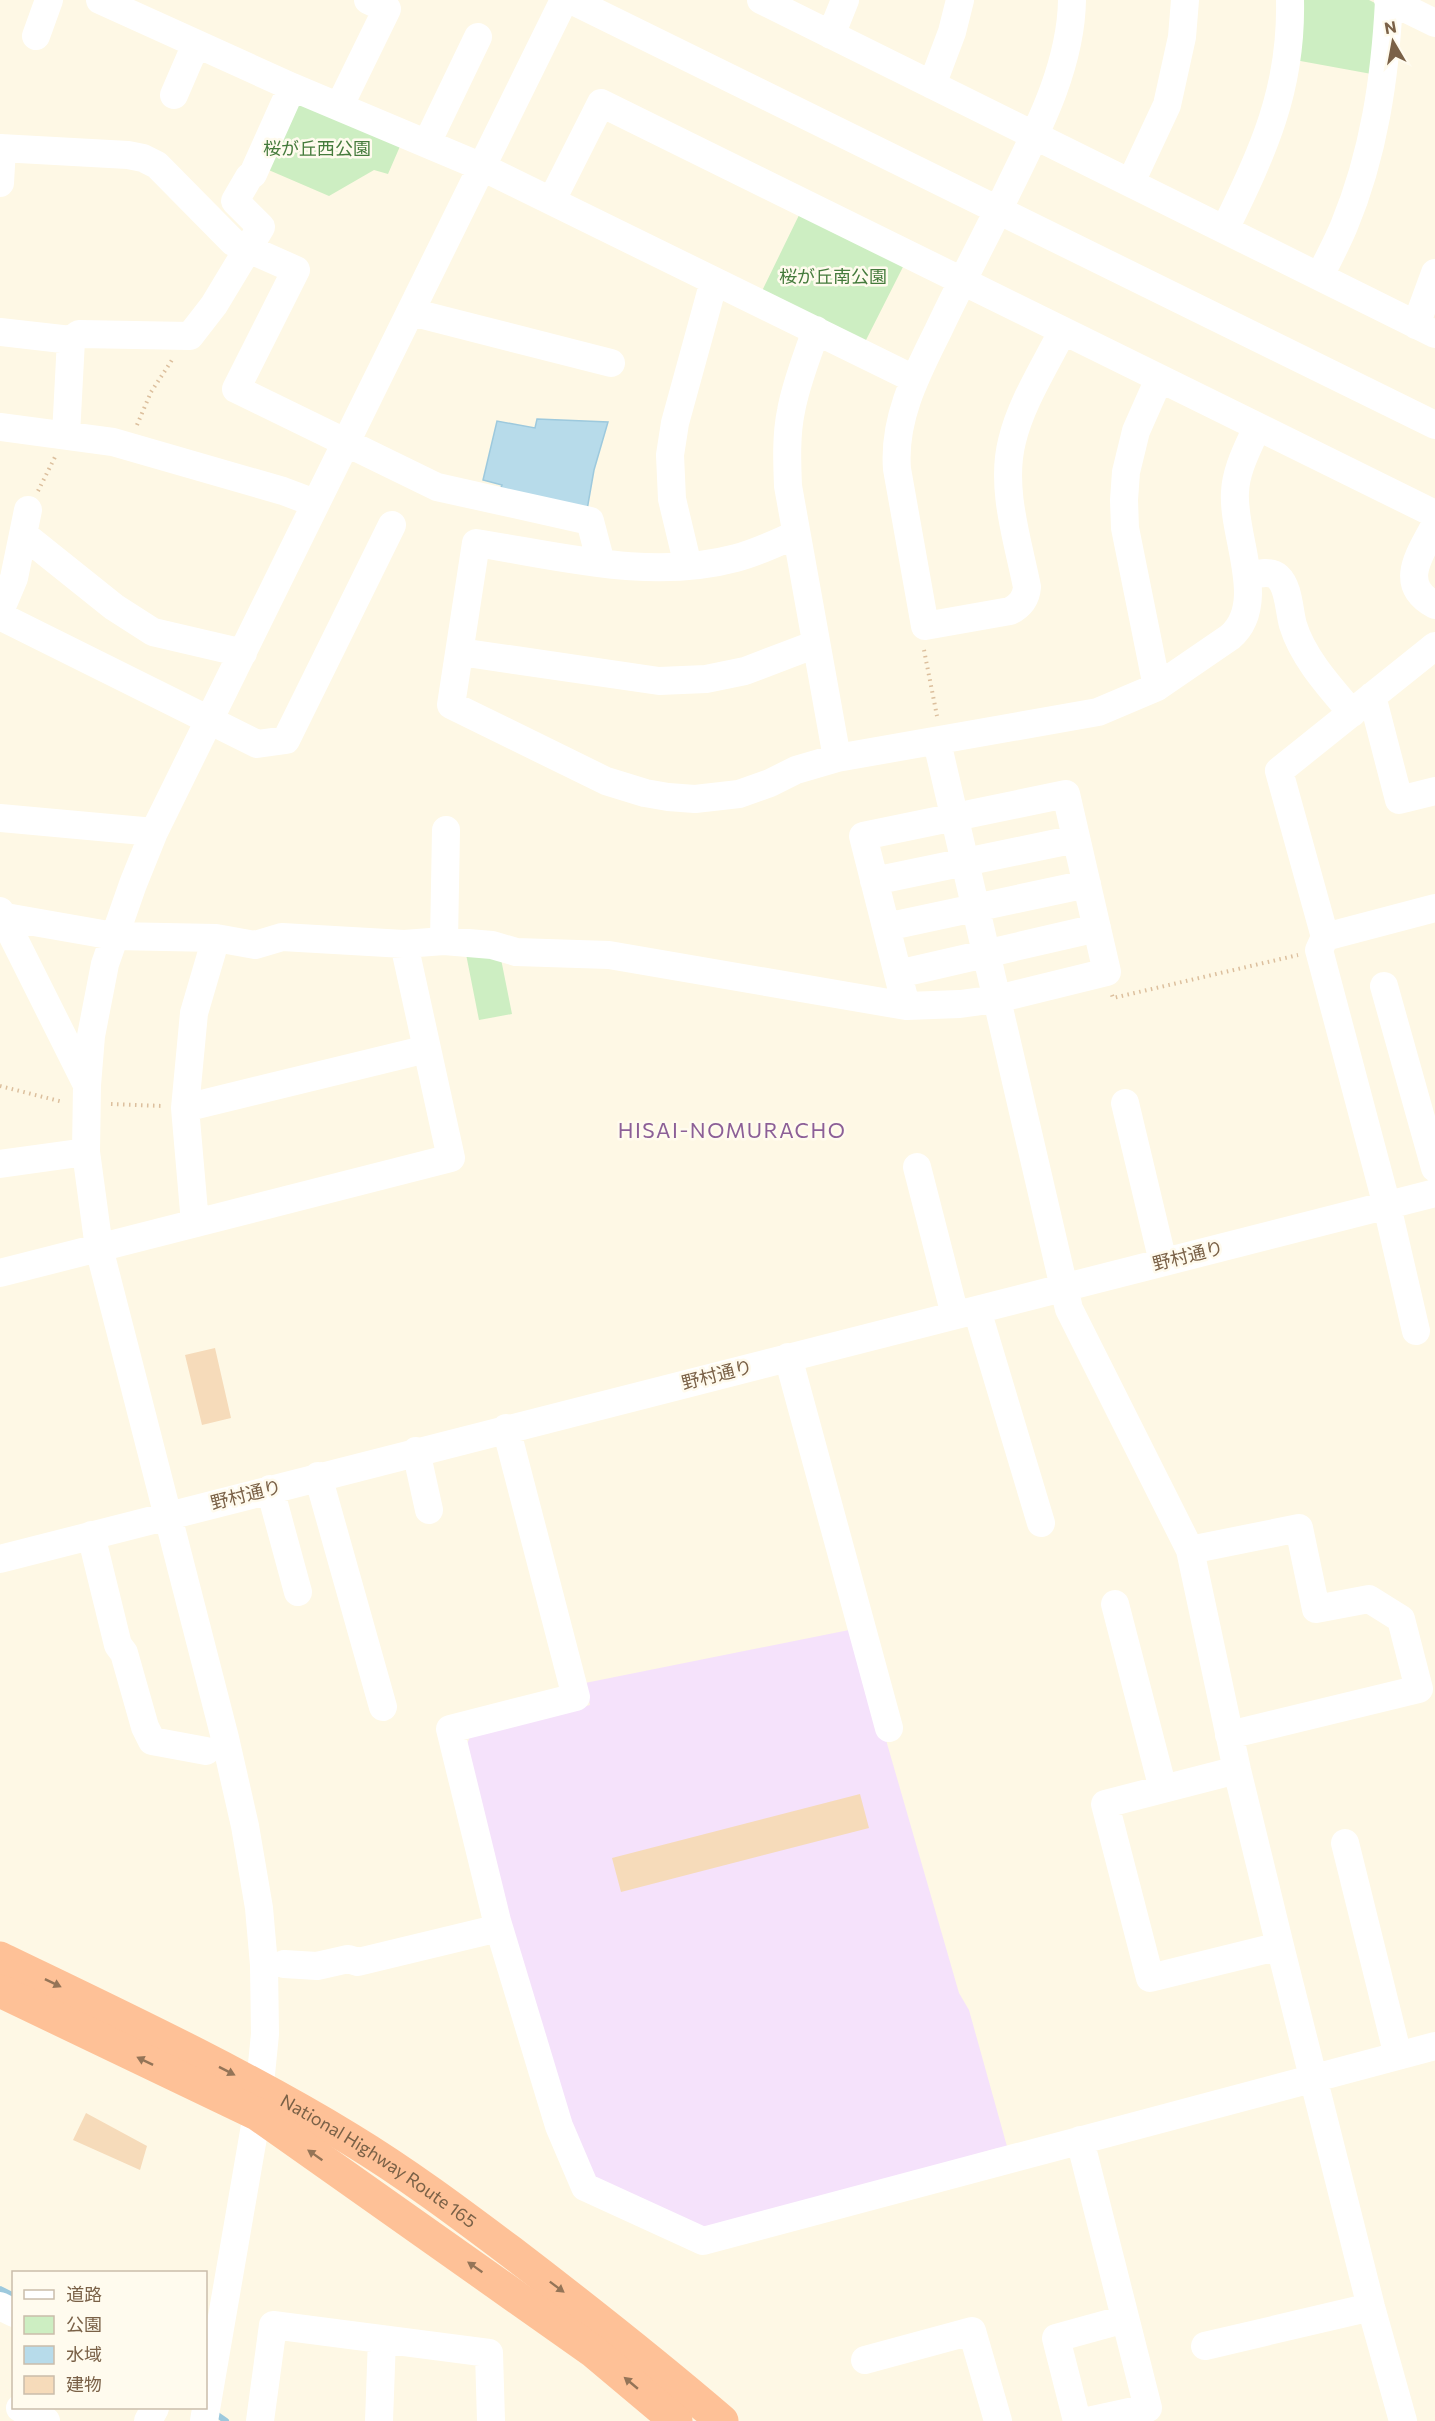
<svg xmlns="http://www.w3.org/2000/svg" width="1435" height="2421" font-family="Commissioner,'Noto Sans JP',sans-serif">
	<rect width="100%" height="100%" fill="#fef8e5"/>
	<path fill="#f5e2fb" d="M854,1629L959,1993L969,2010L1008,2150L998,2148L705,2230L595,2180L573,2129L518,1952L466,1746L470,1737L590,1705L585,1683Z"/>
	<path fill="#cdeec2" d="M1299,0H1369L1377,4V75L1295,60Z
		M300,100L401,144L388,174L374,170L329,196L264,168Z
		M802,209L906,261L864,344L761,293Z
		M465,949L500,954L512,1014L479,1020Z"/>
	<path fill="#b7dbea" stroke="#9dc9dd" stroke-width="1.5" d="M537,419L608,422L594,470L587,510L500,490L502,485L483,480L497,421L535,428Z"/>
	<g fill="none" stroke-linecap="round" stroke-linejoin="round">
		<path stroke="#9dc9dd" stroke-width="6" d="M0,2289L14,2296
			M213,2412L226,2421"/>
	</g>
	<path fill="#f6dbba" d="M215,1348L231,1418L202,1425L185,1355Z
		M860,1794L869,1828L621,1892L612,1858Z
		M86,2113L147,2146L140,2170L73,2140Z"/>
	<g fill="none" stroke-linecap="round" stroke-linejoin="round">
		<path stroke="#dcbf9d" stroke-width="4" stroke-dasharray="1.5 4.5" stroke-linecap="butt" d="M137,425L151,392L172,360
			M38,491L55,457
			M924,650L937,716
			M1112,995L1113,998L1298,955
			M0,1086L63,1102
			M111,1104L163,1106"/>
		<path stroke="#fff" stroke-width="28" d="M100,0L292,87L482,167L914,379
			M571,0L1435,425
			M761,0L1435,334
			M1388,0L1435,23
			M831,35L845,0
			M36,36L49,0
			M932,85L952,32L960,0
			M174,95L196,44
			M339,107L387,9L368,0
			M427,143L478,37
			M0,148L128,155L143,158L157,165L233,242L296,270L236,389L437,487L590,521L601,563
			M1131,182L1167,105L1182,37L1185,0
			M0,183L2,148
			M552,200L601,103L1435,514
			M1225,229C1263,151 1292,90 1290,0
			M1320,276C1328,259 1337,243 1344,226C1374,154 1385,78 1389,1
			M411,312L611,363
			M1416,325L1435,273
			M816,330C807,357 796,383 791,411C786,435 787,461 788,486L837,758
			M0,332L71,340L79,334L190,336L214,305L261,227L235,201L249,177L253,174L292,87
			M1062,332C1045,366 1021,403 1012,441C1000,488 1018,541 1027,587C1026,599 1020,606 1010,611L925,626L897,469C893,419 916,375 938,331C961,282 987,234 1011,184C1039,127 1071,65 1072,0
			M0,427L113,442L283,491L315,503
			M66,435L71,340
			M1435,525C1421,553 1396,584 1435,605
			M24,535L114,607L153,632L243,653
			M795,535C776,543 756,553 736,558C651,581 560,556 476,543L451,705L606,781L645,793L668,797L695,799L739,794L770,783L796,770L837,758L1098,712L1157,687L1230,637C1269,604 1232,536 1235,492C1236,469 1248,448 1257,427
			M688,566L672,499L670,455L675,423L714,281
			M1247,576C1257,574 1270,570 1278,577C1289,587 1289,611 1293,625C1303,658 1330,687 1352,713
			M0,611L14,578L28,510
			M0,616L257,744L286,740L392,525
			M1435,646L1279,771L1325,937L1435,908
			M460,652L659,681L706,679L745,671L816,644
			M1157,687L1125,528L1124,500L1126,472L1136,431L1159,379
			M1372,696L1399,800L1435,791
			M937,742L1069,1309L1190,1550L1237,1770L1280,1946L1371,2307L1403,2421
			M1066,794L1107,972L997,999L960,1004L906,1006L863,836Z
			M0,818L154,832
			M874,881L1076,839
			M0,911L86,1083
			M0,916L114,936L216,938L255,945L282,937L404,944L444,941L492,945L516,952L609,955L906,1006
			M886,927L1087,884
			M1325,937L1319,950L1387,1206L1416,1331
			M444,941L446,830
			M898,974L1097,928
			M1384,986L1435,1168
			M1125,1103L1163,1262
			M185,1108L427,1049
			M0,1164L86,1152
			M917,1167L955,1315
			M195,1223L185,1108L194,1013L216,938
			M0,1273L451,1158L404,944
			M977,1310L1041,1523
			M788,1357L889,1728
			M506,1428L576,1697L450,1729L497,1921L559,2126L585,2187L703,2241L1435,2046
			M416,1451L429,1510
			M318,1476L383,1707
			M270,1489L298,1592
			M91,1535L118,1645L124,1653L145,1727L152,1741L206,1751
			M1190,1550L1299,1528L1316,1609L1369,1599L1401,1619L1419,1689L1229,1735
			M0,1559L1435,1193
			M1115,1604L1163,1789
			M1237,1770L1105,1804L1150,1978L1280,1946
			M1345,1843L1398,2056
			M284,1964L317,1966L348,1959L358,1962L499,1928
			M1080,2140L1148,2408L1088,2421
			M0,2306L14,2313
			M1205,2346L1371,2307
			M865,2360L972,2331L998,2421
			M20,2408L46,2421
			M148,2421L155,2408
			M204,2421L257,2114L265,2034L264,1965L259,1908L245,1826L225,1738L99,1248L86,1152L87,1085L91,1036L105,964L133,884L154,832L564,0
			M260,2421L273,2325L489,2353L491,2421
			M379,2421L382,2339
			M1077,2421L1056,2338L1125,2319"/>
		<g stroke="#fec197" stroke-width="33">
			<path id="s1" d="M0,1958C118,2015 238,2071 350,2139C406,2173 458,2212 510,2251C582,2306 653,2362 722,2421"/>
			<path d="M0,1991L257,2114L594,2352L676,2421"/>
		</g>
	</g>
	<defs><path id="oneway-solid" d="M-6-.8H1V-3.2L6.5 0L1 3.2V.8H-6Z" transform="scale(1.5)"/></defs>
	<g fill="#947457">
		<use href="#oneway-solid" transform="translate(53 1983) rotate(26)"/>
		<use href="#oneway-solid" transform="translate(145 2061) rotate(-154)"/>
		<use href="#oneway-solid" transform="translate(227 2071) rotate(27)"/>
		<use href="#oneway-solid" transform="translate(315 2155) rotate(-145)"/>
		<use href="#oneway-solid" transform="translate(475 2267) rotate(-145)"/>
		<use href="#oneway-solid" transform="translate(557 2287) rotate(37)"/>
		<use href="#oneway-solid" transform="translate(631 2383) rotate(-140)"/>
	</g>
	<g text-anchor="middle" stroke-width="5" stroke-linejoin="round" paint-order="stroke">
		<g font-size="18" fill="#457b3c" stroke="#fffbee">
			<text x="317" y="155">桜が丘西公園</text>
			<text x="833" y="283">桜が丘南公園</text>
		</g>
		<g font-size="18" fill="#7a6147" stroke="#fffbee">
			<text transform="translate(1188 1256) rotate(-14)" y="6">野村通り</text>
			<text transform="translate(717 1375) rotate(-14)" y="6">野村通り</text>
			<text transform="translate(246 1495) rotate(-14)" y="6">野村通り</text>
			<text dy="6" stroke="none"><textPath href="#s1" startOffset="430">National Highway Route 165</textPath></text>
		</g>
		<g font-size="21" letter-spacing="1.5" fill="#8c5f97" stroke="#fffbee">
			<text x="732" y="1138">HISAI-NOMURACHO</text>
		</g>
	</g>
	<rect x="12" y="2271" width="195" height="138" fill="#fffbee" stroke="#cabdab" stroke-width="1.5"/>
	<rect x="24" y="2290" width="30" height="9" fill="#ffffff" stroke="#cabdab" stroke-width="1.5"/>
	<text x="66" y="2301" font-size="18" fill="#7a6147">道路</text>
	<rect x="24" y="2316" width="30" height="18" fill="#cdeec2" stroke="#cabdab" stroke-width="1.5"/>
	<text x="66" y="2331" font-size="18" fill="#7a6147">公園</text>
	<rect x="24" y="2346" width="30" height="18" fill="#b7dbea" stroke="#cabdab" stroke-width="1.5"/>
	<text x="66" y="2361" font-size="18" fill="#7a6147">水域</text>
	<rect x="24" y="2376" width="30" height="18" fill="#f6dbba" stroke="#cabdab" stroke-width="1.5"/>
	<text x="66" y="2391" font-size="18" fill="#7a6147">建物</text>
	<g transform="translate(1393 42) rotate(350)" stroke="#fffbee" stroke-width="4.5" paint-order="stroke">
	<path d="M0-4.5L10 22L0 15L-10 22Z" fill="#7a6147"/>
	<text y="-9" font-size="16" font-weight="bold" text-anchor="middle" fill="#7a6147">N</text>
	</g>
</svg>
